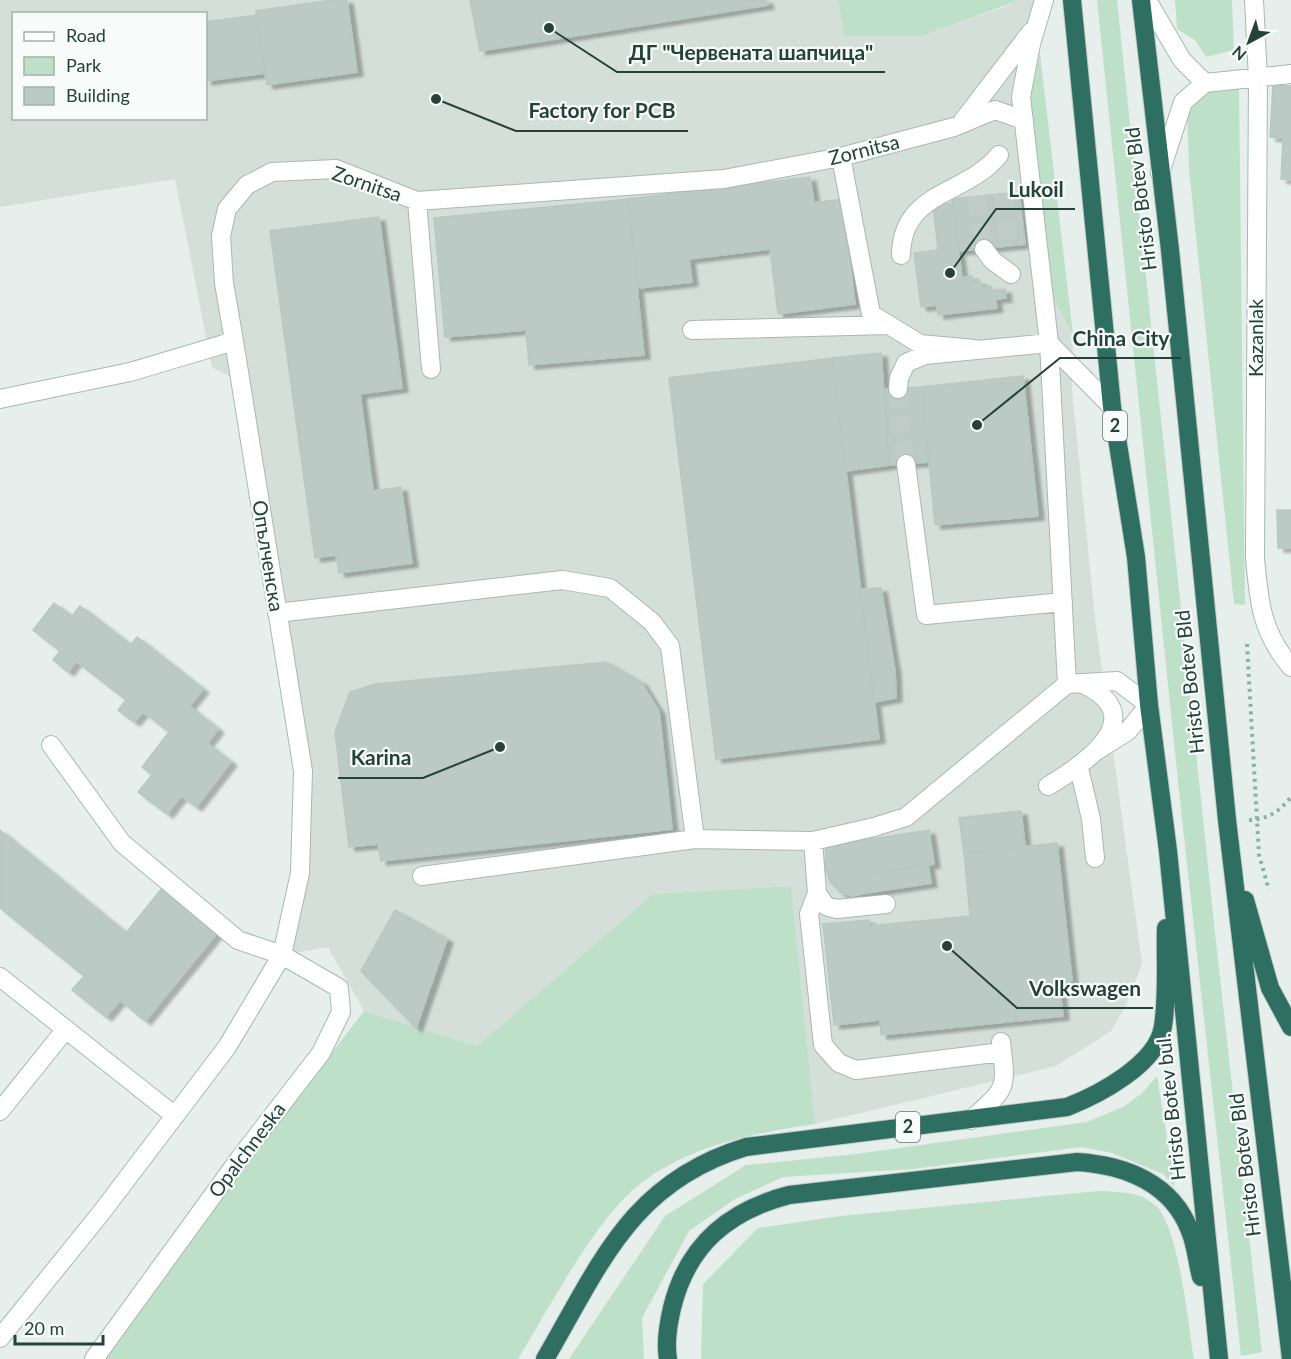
<svg xmlns="http://www.w3.org/2000/svg" width="1291" height="1359" font-family="Lato,sans-serif">
	<defs>
		<filter id="shadow"><feDropShadow dx="6" dy="4" stdDeviation="1.5" flood-color="#0004"/></filter>
	</defs>
	<rect width="100%" height="100%" fill="#e6efeb"/>
	<path fill="#d4dfda" fill-rule="evenodd" d="M0,0H838L844,36H922L1012,4L1013,0H1037L1040,54L1029,93L1054,300L1073,334L1072,390L1095,618L1142,964L1126,1005L1111,1031L1056,1066L815,1124L790,886L653,894L477,1046L364,1011L328,947L282,955L303,771L242,383L212,367L175,179L0,207ZM14,14H206V118H14Z"/>
	<path fill="#bfe0c8" d="M838,0H1013L1012,3L922,36H844Z
		M1097,0H1117L1216,942L1262,1352L1241,1356L1179,791Z
		M1175,0H1232L1234,50L1206,57L1195,40L1177,29Z
		M1040,54L1073,334L1054,300L1029,93Z
		M1239,87L1245,605L1234,604L1189,169L1187,113L1203,90Z
		M791,886L815,1124C755,1133 690,1145 640,1184C595,1219 549,1309 518,1359H97L364,1011L477,1046L653,894Z
		M1157,1076L1175,1187L1163,1174L1112,1153L1081,1147L913,1169L783,1177L735,1199L689,1231L642,1318L644,1359H569L665,1216L746,1165L856,1154L1087,1122L1125,1106L1142,1093Z
		M1098,1191C1118,1192 1139,1191 1155,1205C1179,1226 1188,1324 1194,1359H701L703,1284L758,1228L840,1216Z"/>
	<path fill="#bbcac4" stroke="#b8c9c2" stroke-width="1.5" filter="url(#shadow)" d="M332,0H347L357,72L267,85L256,11Z
		M470,0H766L768,5L480,51Z
		M257,15L265,73L206,81V22Z
		M1273,85L1291,86V180L1281,179L1283,138L1270,137Z
		M810,177L814,203L842,199L855,304L778,314L770,249L689,259L692,282L639,288L628,199Z
		M1019,192L1025,244L959,251L952,199Z
		M628,199L644,355L529,365L526,330L445,337L434,218Z
		M952,203L962,278L972,276L973,282L980,281L981,288L991,286L992,291L1005,289L1006,298L995,299L997,308L938,315L937,305L921,307L914,253L938,250L933,205Z
		M379,217L402,388L360,394L373,491L401,487L412,563L339,573L336,555L315,558L270,231Z
		M881,353L889,465L846,471L832,358Z
		M832,358L879,739L716,759L669,378Z
		M1023,376L1038,516L935,525L922,387Z
		M922,387L929,462L889,465L886,389Z
		M1277,510H1291V548H1278Z
		M881,588L895,671L896,698L874,702L860,589Z
		M54,603L72,616L80,606L131,645L137,637L203,689L189,706L218,729L207,743L231,762L196,807L181,796L167,814L138,792L152,775L142,767L169,732L143,712L134,722L118,710L126,700L76,661L68,672L53,660L60,651L33,630Z
		M606,662L641,682L659,711L672,829L381,861L378,844L349,847L335,732L350,692L376,684Z
		M1021,811L1025,847L964,853L959,818Z
		M0,830L126,933L162,888L217,933L145,1021L120,1000L106,1017L72,990L84,976L0,908Z
		M929,830L934,864L864,874L867,893L852,896L840,892L830,882L825,867L826,846Z
		M1057,843L1072,981L1059,983L1063,1016L881,1035L880,1020L834,1025L823,924L869,920V926L970,916L964,853Z
		M928,864L931,883L867,893L864,874Z
		M395,910L447,939L416,1028L361,971Z"/>
	<g fill="none" stroke-linecap="round" stroke-linejoin="round">
		<path stroke="#bfccc8" stroke-width="18" stroke-dasharray="18 9" stroke-linecap="butt" d="M1003,194L1009,246
			M976,196L984,249
			M898,389L900,428L906,464"/>
		<defs>
			<path id="minor" d="M1044,0L1031,44L1021,97L1049,343L1067,684L1117,681L1149,705L1128,731L1096,751
				M1147,0L1182,60L1205,83
				M1254,0L1258,78L1255,558C1259,602 1261,631 1291,667
				M1205,83L1291,74
				M962,122L1031,32
				M841,157L871,314L920,344L974,349
				M1160,173L1183,102L1205,83
				M417,201L431,369
				M984,249L993,261L1011,274
				M901,255C902,190 966,196 999,155
				M692,330L888,325
				M898,389L899,378L906,363L925,355L1049,343L1112,407
				M0,399L130,372L234,341L224,283L221,236L227,209L247,185L272,172L336,169L417,201L724,179L841,157L954,127L995,110L1024,120
				M906,464L926,615L1063,602
				M277,613L562,580L610,588L652,622L670,646L695,839L813,841L874,827L906,817L1067,684
				M1079,768L1091,819L1095,858
				M1048,786C1085,764 1153,717 1083,684
				M813,841L817,893L826,906L837,909L886,904
				M422,876L695,839
				M817,893L809,914L823,1045L839,1063L856,1070L1002,1052
				M0,977L175,1116
				M0,1111L66,1029
				M971,1120C1007,1087 1007,1091 1001,1042
				M0,1338L101,1213L227,1047L282,955L238,940L122,843L51,745
				M94,1359L240,1158L321,1053L341,1012L339,988L282,955L300,873L303,771L234,341"/>
			<path id="highway" d="M1072,0L1112,407L1136,557L1149,705L1168,851L1219,1359
				M1141,0L1170,250L1227,820L1291,1359
				M1245,900L1270,988L1291,1027
				M545,1359C601,1263 631,1182 746,1147L1067,1107C1098,1095 1158,1064 1163,1026C1168,994 1165,960 1166,928
				M668,1359C665,1342 668,1325 672,1308C687,1246 727,1211 789,1195L1077,1162C1125,1165 1172,1183 1190,1231C1196,1245 1197,1262 1201,1277"/>
		</defs>
		<use href="#minor" stroke="#a8b8b2" stroke-width="20"/>
		<use href="#highway" stroke="#c2cac8" stroke-width="20"/>
		<path stroke="#86b3a5" stroke-width="4" stroke-dasharray="3 4.5" stroke-linecap="butt" d="M1247,644L1259,855L1269,890
			M1249,820C1267,820 1280,811 1291,797"/>
		<use href="#minor" stroke="#fff" stroke-width="18"/>
		<use href="#highway" stroke="#2f6f62" stroke-width="18"/>
	</g>
	<g text-anchor="middle" stroke-width="4.5" stroke-linejoin="round" paint-order="stroke">
		<g fill="#f7fbf9" stroke="#637a73" stroke-width="1.5">
			<rect x="1103" y="411" width="24" height="30" rx="4.5"/>
			<rect x="896" y="1112" width="24" height="30" rx="4.5"/>
		</g>
		<g font-size="18" font-weight="bold" fill="#24423a">
			<text x="1115" y="432">2</text>
			<text x="908" y="1133">2</text>
		</g>
		<g font-size="20" fill="#24423a" stroke="#f7fbf9">
			<text transform="translate(864 150) rotate(-14)" y="7">Zornitsa</text>
			<text transform="translate(367 184) rotate(19)" y="7">Zornitsa</text>
			<text transform="translate(1141 199) rotate(-97)" y="7">Hristo Botev Bld</text>
			<text transform="translate(1256 338) rotate(-90)" y="7">Kazanlak</text>
			<text transform="translate(268 556) rotate(81)" y="7">Опълченска</text>
			<text transform="translate(1190 682) rotate(-96)" y="7">Hristo Botev Bld</text>
			<text transform="translate(1171 1107) rotate(-96)" y="7">Hristo Botev bul.</text>
			<text transform="translate(247 1150) rotate(-53)" y="7">Opalchneska</text>
			<text transform="translate(1245 1165) rotate(-97)" y="7">Hristo Botev Bld</text>
		</g>
	</g>
	<path fill="none" stroke="#24423a" stroke-width="2" d="M549 28L617 72H885M436 99L516 131H688M950 273L996 209H1075M977 425L1060 358H1181M500 747L423 778H338M947 946L1017 1008H1153"/>
	<g fill="#24423a" stroke="#f7fbf9" stroke-width="2">
		<circle cx="549" cy="28" r="6"/>
		<circle cx="436" cy="99" r="6"/>
		<circle cx="950" cy="273" r="6"/>
		<circle cx="977" cy="425" r="6"/>
		<circle cx="500" cy="747" r="6"/>
		<circle cx="947" cy="946" r="6"/>
	</g>
	<g font-size="21" text-anchor="middle" font-weight="bold" fill="#24423a" stroke="#f7fbf9" stroke-width="4.5" stroke-linejoin="round" paint-order="stroke">
		<text x="751" y="60">ДГ "Червената шапчица"</text>
		<text x="602" y="118">Factory for PCB</text>
		<text x="1036" y="197">Lukoil</text>
		<text x="1121" y="346">China City</text>
		<text x="381" y="765">Karina</text>
		<text x="1085" y="996">Volkswagen</text>
	</g>
	<rect x="12" y="12" width="195" height="108" fill="#f7fbf9" stroke="#a3b1ad" stroke-width="1.5"/>
	<rect x="24" y="32" width="30" height="9" fill="#ffffff" stroke="#a3b1ad" stroke-width="1.5"/>
	<text x="66" y="42" font-size="18" fill="#24423a">Road</text>
	<rect x="24" y="57" width="30" height="18" fill="#bfe0c8" stroke="#a3b1ad" stroke-width="1.5"/>
	<text x="66" y="72" font-size="18" fill="#24423a">Park</text>
	<rect x="24" y="87" width="30" height="18" fill="#bbcac4" stroke="#a3b1ad" stroke-width="1.5"/>
	<text x="66" y="102" font-size="18" fill="#24423a">Building</text>
	<g transform="translate(1249 42) rotate(221)" stroke="#f7fbf9" stroke-width="4.5" paint-order="stroke">
	<path d="M0-4.5L10 22L0 15L-10 22Z" fill="#24423a"/>
	<text y="-9" font-size="16" font-weight="bold" text-anchor="middle" fill="#24423a">N</text>
	</g>
	<path d="M15 1335v9h88v-9" fill="none" stroke="#24423a" stroke-width="3"/>
	<text x="24" y="1335" font-size="18" fill="#24423a" stroke="#f7fbf9" stroke-width="4.5" paint-order="stroke">20 m</text>
</svg>
